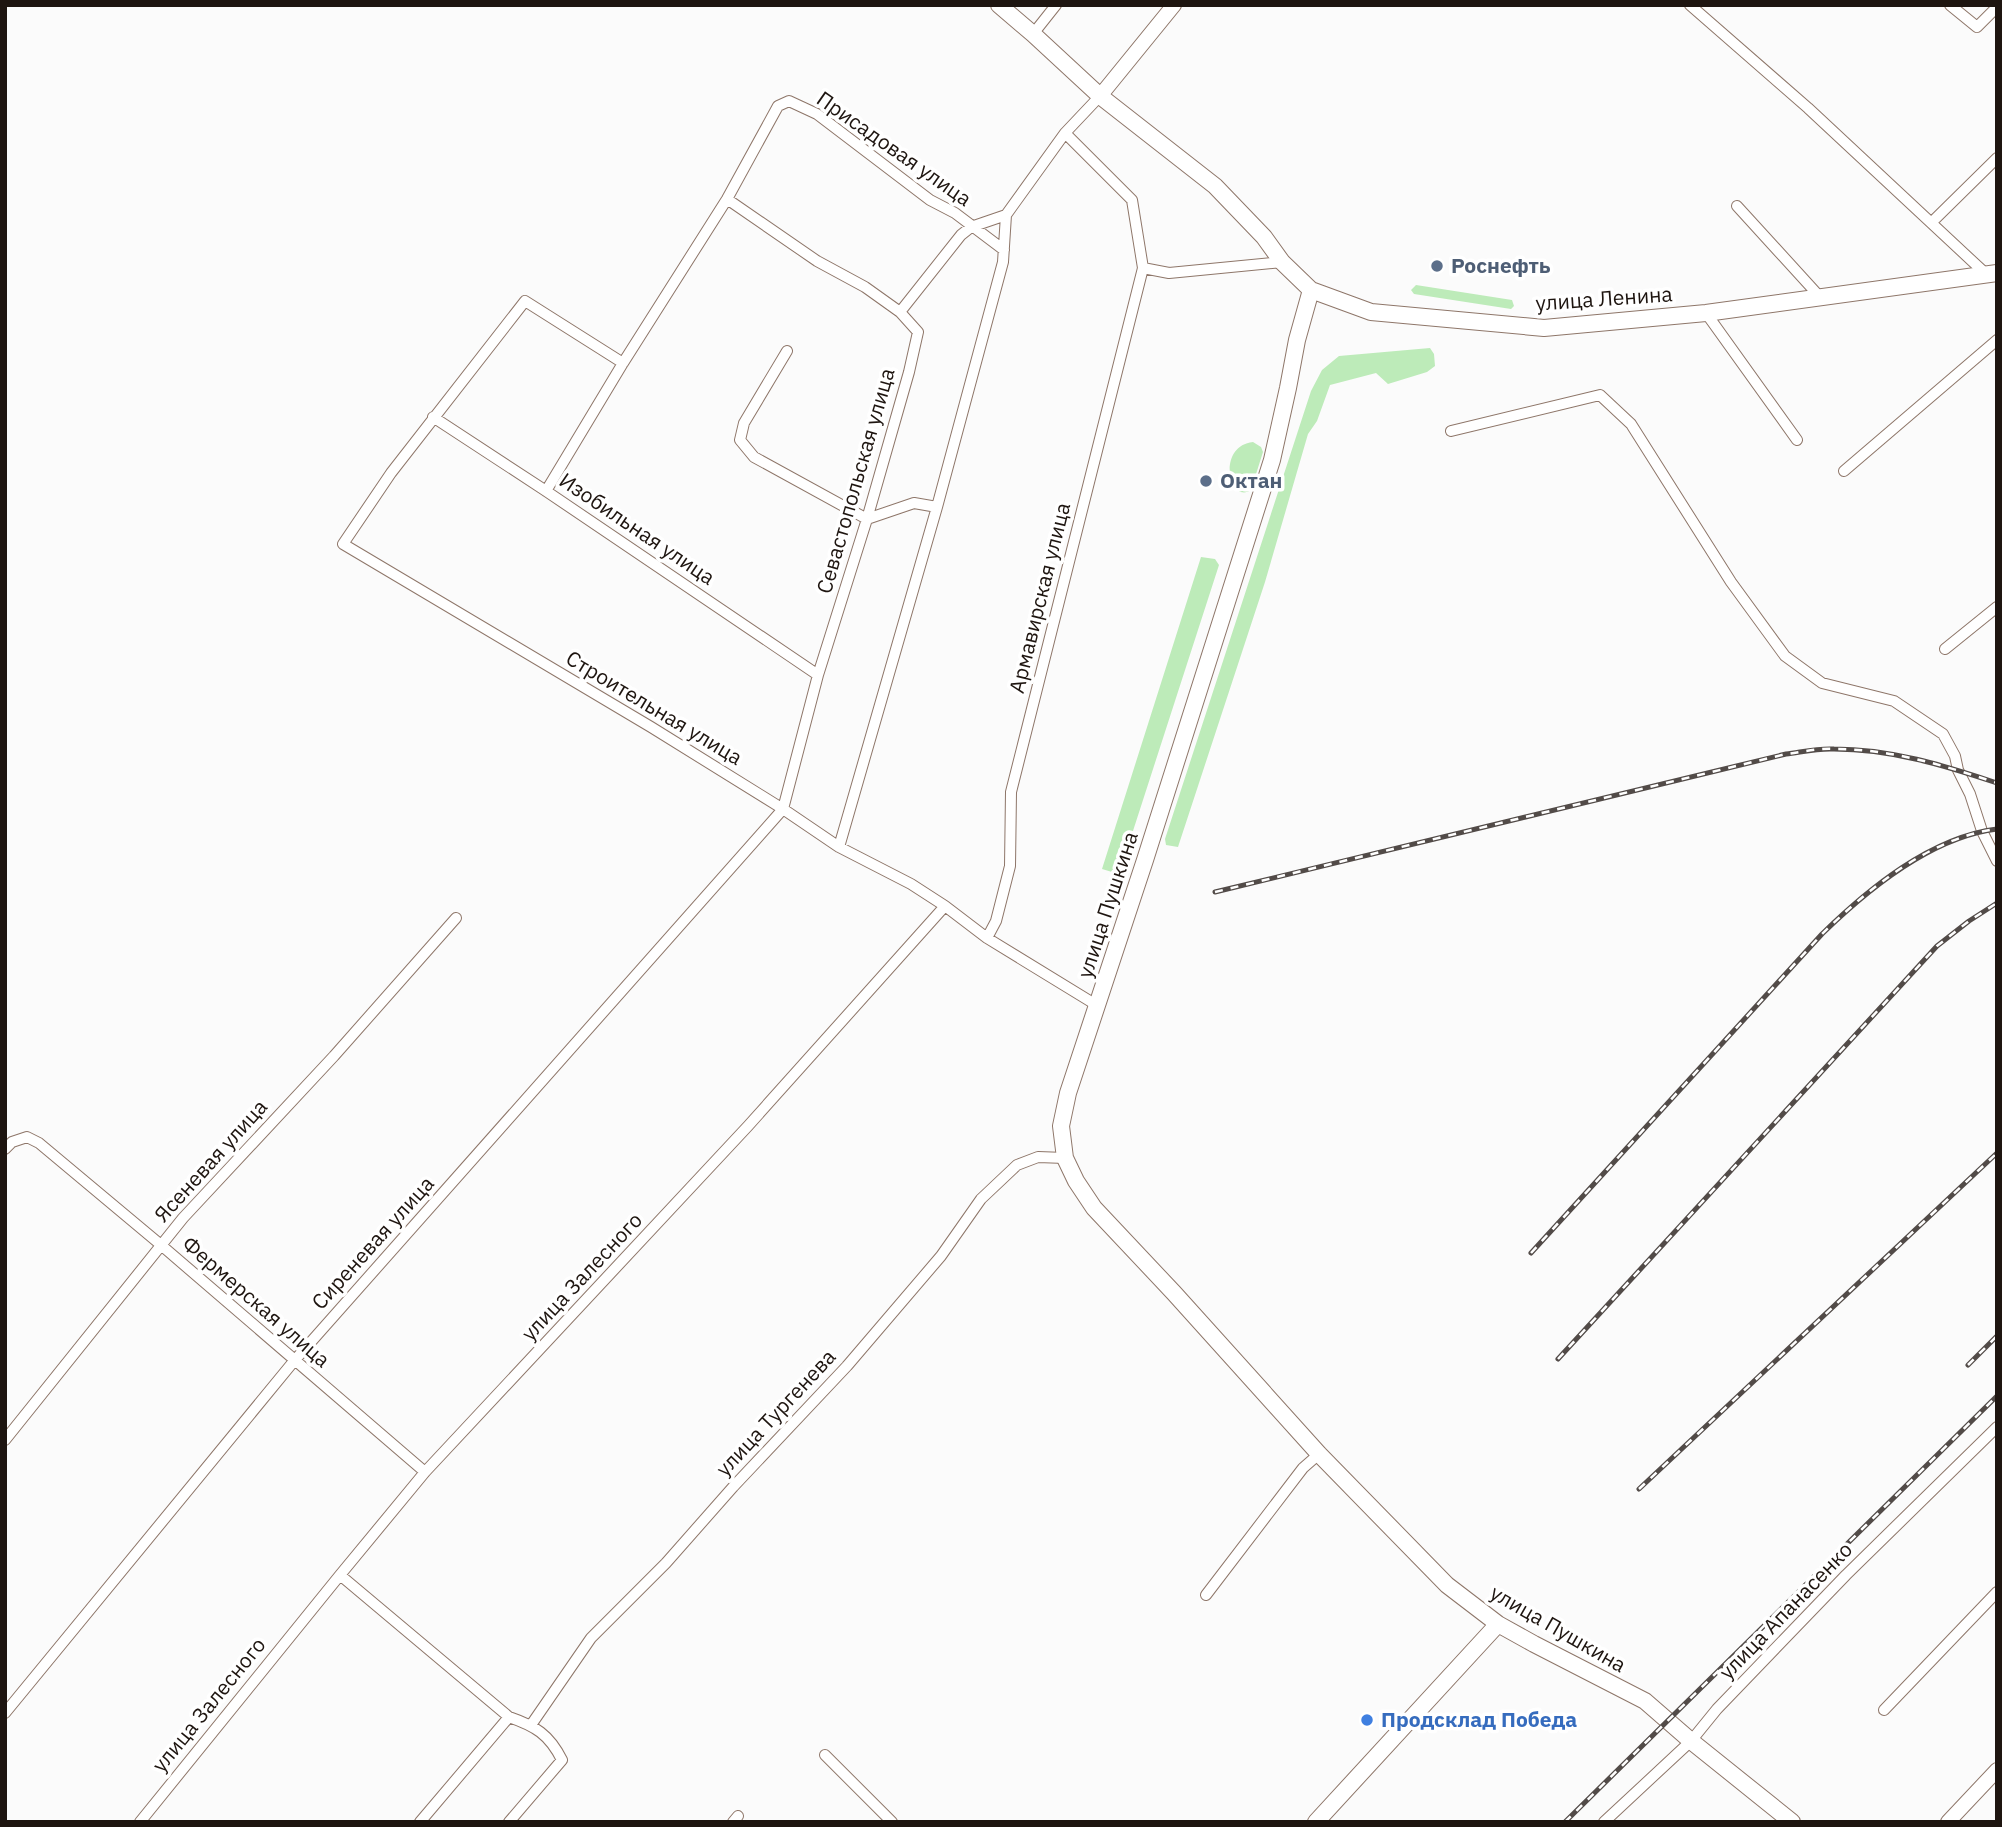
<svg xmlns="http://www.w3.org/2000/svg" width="2002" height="1827" font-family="'IBM Plex Sans',sans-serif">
	<rect width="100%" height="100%" fill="#fbfbfb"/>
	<path fill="#bdebb9" d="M1416,285L1512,300L1514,306L1511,309L1414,294L1411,290Z
		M1430,348L1434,354L1435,366L1427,372L1388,384L1376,373L1330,385L1317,421L1308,434L1265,582L1178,847L1166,845L1165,839L1311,391L1322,370L1339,356Z
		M1253,442L1261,447L1263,452L1251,490C1229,505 1216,446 1253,442Z
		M1201,557L1215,559L1219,565L1121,868L1112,872L1102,869Z"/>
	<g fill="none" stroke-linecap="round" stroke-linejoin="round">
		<defs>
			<path id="minor" d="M1690,5L1808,108L1986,274
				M1950,5L1977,27L1997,7
				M1033,34L1056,5
				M1065,133L1132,200L1143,268
				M727,199L817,261L865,287L900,312
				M1737,206L1820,297
				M1932,222L1997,158
				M1706,313L1797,440
				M787,351L744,423L740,440L754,457L867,519L914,503L937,507
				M623,363L525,301L391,473L343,544L651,727L783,809L839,847L911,884L945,906
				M433,417L546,491L818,675
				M1451,431L1600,395L1631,424L1731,582L1785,656L1822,683L1894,701L1943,734L1955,756L1958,770L1970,794L1982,831L1997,861
				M1844,471L1997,340
				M546,491L623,363L727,199L778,106L789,101L817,114L930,200L955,213L1004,250
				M1945,649L1997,607
				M839,847L937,507L1003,262L1006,215L1065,133L1100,96
				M987,938L996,921L1010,866L1011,792L1143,268L1169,273L1282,262
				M5,1149L12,1142L27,1137L39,1143L161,1245L425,1472
				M5,1440L183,1218L334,1056L456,918
				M340,1575L509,1717C535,1726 549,1734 562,1760L509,1822
				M1206,1595L1303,1468L1319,1454
				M1884,1710L1997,1592
				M5,1713L294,1361L783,809L818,675L867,519L909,372L918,332L900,312L961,235L971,227L1006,215
				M531,1725L591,1638L666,1563L733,1487L847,1366L941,1256L981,1199L1017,1165L1038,1157L1065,1158
				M825,1755L892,1822
				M140,1822L340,1575L425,1472L748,1126L945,906L987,938L1098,1006
				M420,1822L509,1717
				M733,1822L738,1816
				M1604,1822L1691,1741L1717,1709L1846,1575L1997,1427"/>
			<path id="tertiary" d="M1100,96L1174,5
				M1948,1822L1997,1770"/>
			<path id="secondary" d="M999,5L1033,34L1100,96L1215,186L1264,237L1282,262L1311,290L1371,312L1544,328L1706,313L1997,273
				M1311,290L1297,340L1288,388L1272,460L1145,860L1068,1093L1061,1126L1065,1158L1076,1181L1094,1208L1174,1293L1319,1454L1447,1585L1498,1624L1534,1644L1645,1701L1691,1741L1792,1822
				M1316,1822L1498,1624"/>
		</defs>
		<use href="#minor" stroke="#8e7669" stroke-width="12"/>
		<use href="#tertiary" stroke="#8e7669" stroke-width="16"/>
		<use href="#secondary" stroke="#8e7669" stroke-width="18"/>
		<use href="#minor" stroke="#fff" stroke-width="10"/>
		<use href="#tertiary" stroke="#fff" stroke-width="14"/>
		<use href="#secondary" stroke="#fff" stroke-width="16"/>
		<defs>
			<path id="rail" d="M1215,892L1786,754C1802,752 1818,748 1834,749C1891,749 1943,765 1997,783
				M1531,1253L1822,934C1868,889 1931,837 1997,829
				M1558,1359L1937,946L1969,921L1997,903
				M1968,1365L1997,1336
				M1639,1489L1997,1153
				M1565,1822L1997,1396"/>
		</defs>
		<use href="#rail" stroke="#524b48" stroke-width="5"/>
		<use href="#rail" stroke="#fff" stroke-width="2.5" stroke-dasharray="8" stroke-linecap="butt"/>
	</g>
	<g fill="#5c6f8a" stroke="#fff" stroke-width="2.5">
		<circle cx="1437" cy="266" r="7"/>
		<circle cx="1206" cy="481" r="7"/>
	</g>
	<circle fill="#3f7fe0" stroke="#fff" stroke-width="2.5" cx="1367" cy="1720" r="7"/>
	<g text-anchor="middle" stroke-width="7" stroke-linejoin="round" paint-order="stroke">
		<g font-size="21" fill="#1e1510" stroke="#fff">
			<text transform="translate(894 149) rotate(35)" y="7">Присадовая улица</text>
			<text transform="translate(1604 299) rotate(-4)" y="7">улица Ленина</text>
			<text transform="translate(856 481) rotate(-74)" y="7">Севастопольская улица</text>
			<text transform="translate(637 529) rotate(34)" y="7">Изобильная улица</text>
			<text transform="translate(1040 598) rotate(-76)" y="7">Армавирская улица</text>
			<text transform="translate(654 708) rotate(31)" y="7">Строительная улица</text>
			<text transform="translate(1108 905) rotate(-72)" y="7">улица Пушкина</text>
			<text transform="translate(211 1161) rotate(-48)" y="7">Ясеневая улица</text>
			<text transform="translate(373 1243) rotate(-48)" y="7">Сиреневая улица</text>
			<text transform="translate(582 1277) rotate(-47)" y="7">улица Залесного</text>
			<text transform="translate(256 1302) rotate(41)" y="7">Фермерская улица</text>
			<text transform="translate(776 1413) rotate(-47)" y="7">улица Тургенева</text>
			<text transform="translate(1786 1611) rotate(-46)" y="7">улица Апанасенко</text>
			<text transform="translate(1558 1629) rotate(30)" y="7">улица Пушкина</text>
			<text transform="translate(209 1705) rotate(-51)" y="7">улица Залесного</text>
		</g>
		<g font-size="21" font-weight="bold" fill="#4e5e75" stroke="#fff" text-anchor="start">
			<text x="1451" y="273">Роснефть</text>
			<text x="1220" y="488">Октан</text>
		</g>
		<g font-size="21" font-weight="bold" fill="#366cbe" stroke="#fff" text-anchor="start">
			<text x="1381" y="1727">Продсклад Победа</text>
		</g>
	</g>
	<rect width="2002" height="1827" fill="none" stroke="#1e1510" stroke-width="14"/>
</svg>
